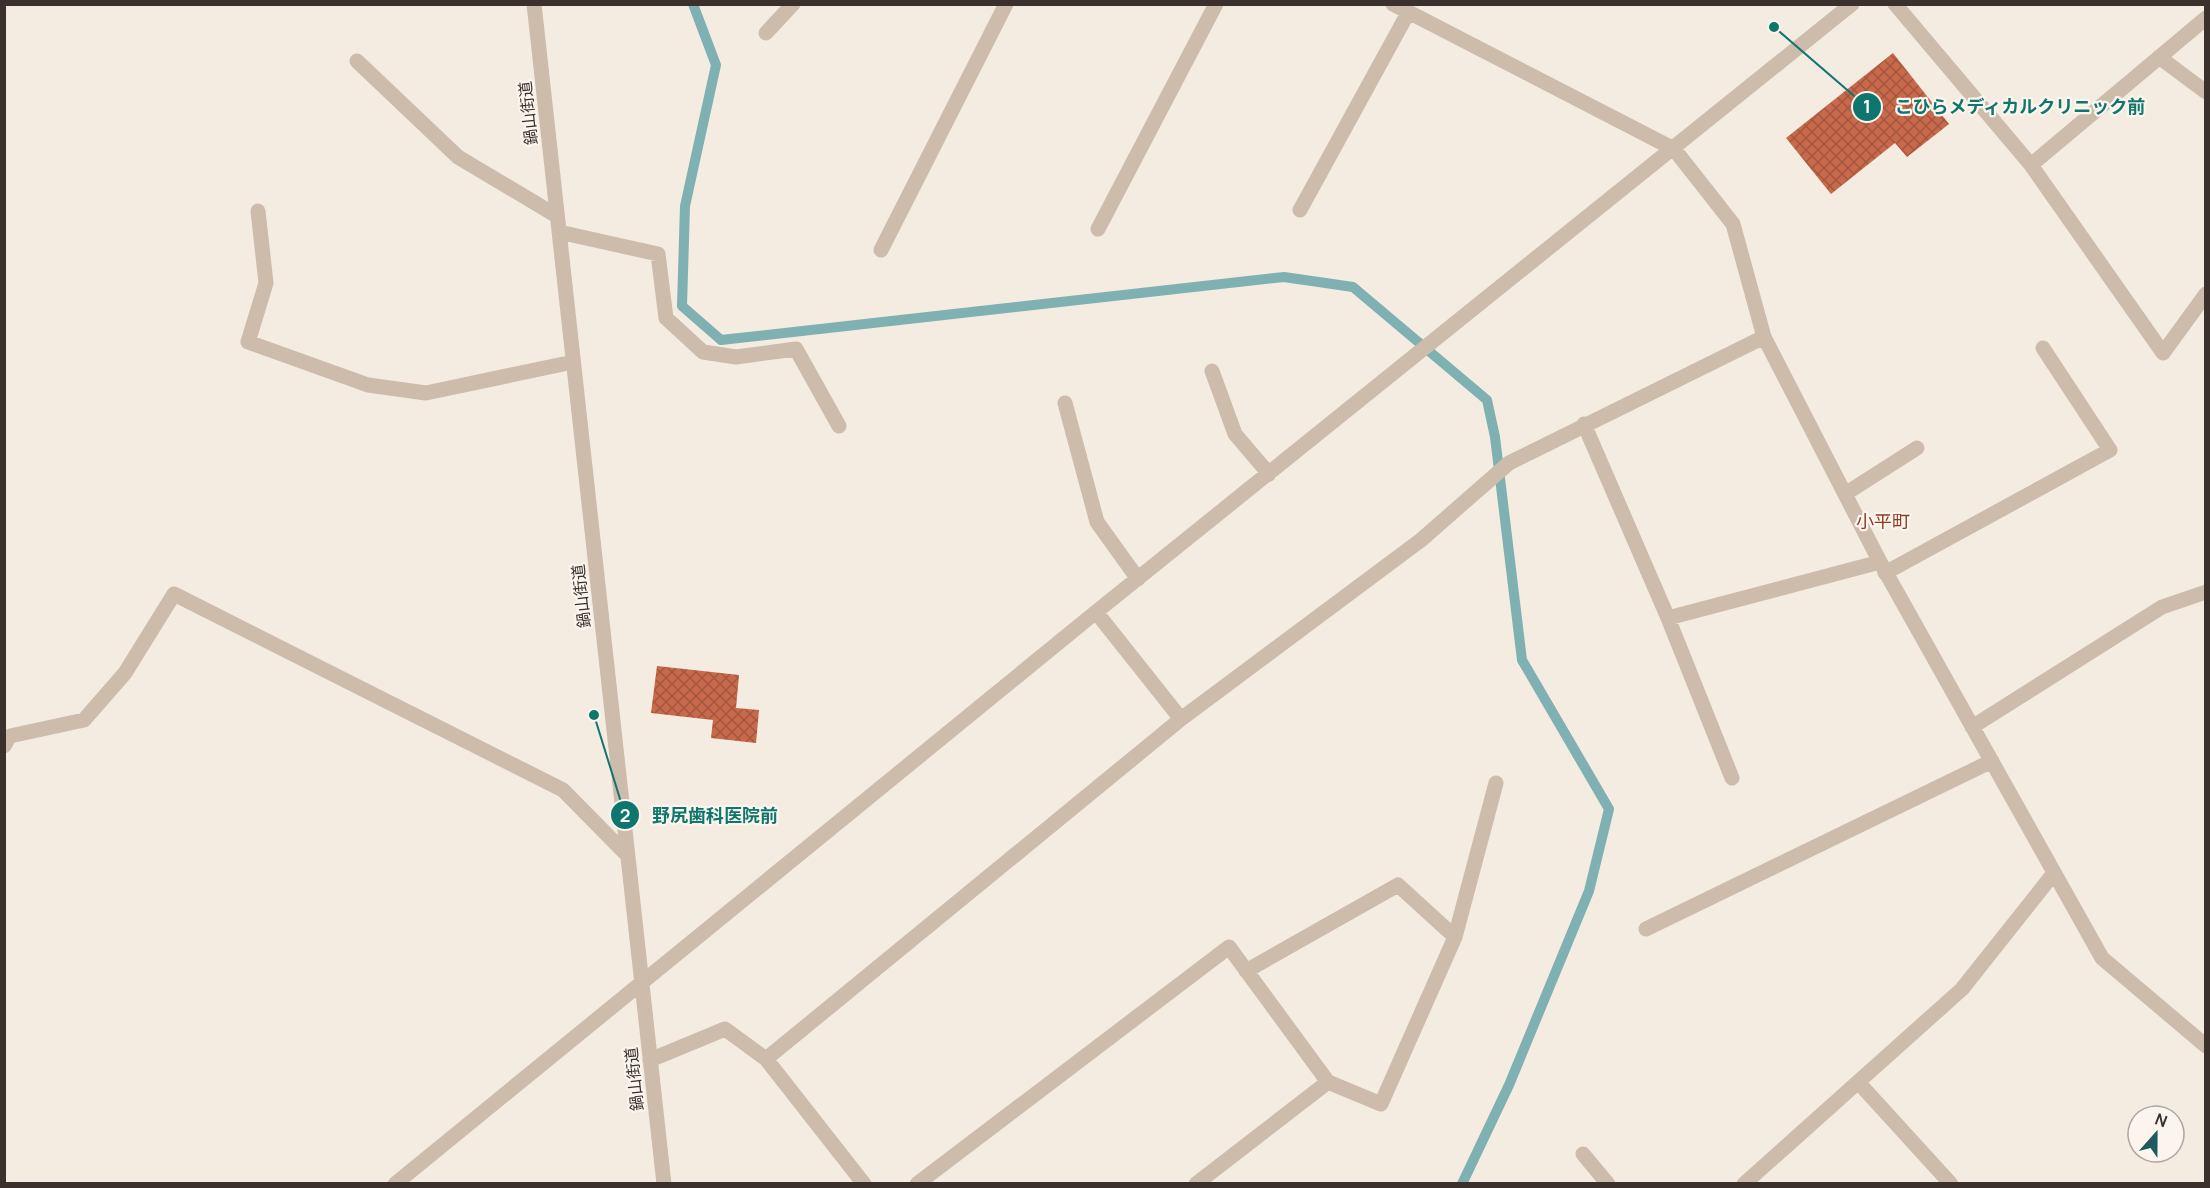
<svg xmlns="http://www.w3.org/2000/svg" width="2210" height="1188" font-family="Manrope,'Noto Sans JP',sans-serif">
	<defs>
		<pattern id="building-cross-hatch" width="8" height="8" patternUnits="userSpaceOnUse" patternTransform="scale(1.5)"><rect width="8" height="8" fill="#c8694b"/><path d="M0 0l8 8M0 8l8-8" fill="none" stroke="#a4573f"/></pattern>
	</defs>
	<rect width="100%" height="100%" fill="#f4ebe1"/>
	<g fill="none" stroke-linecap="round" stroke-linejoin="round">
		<path stroke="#7fb0b2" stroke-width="10" d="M693,4L716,65L685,206L682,306L721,340L1284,277L1353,287L1487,400L1495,437L1522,660L1609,809L1589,891L1509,1085L1462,1184"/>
	</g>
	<path fill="url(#building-cross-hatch)" d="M1893,53L1949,124L1907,157L1895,143L1831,194L1786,138Z
		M657,666L739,675L736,708L759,710L756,743L711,738L713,720L651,713Z"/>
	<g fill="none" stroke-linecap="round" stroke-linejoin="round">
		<path stroke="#cdbbac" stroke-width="15" d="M534,4L664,1184
			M1393,4L1674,149L1733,224L1764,337L1880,562L2102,958L2206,1046
			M1895,4L2031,165L2163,353L2206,294
			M766,33L793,4
			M2159,57L2206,92
			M357,61L458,157L557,216
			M2031,165L2206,18
			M1300,210L1408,13
			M258,211L266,283L248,342L368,385L426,393L573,362
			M1098,229L1216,4
			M559,232L658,254L666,318L703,352L736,357L796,349L839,426
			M881,250L1006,4
			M1212,371L1235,434L1269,474
			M1065,403L1097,522L1138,579
			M1584,424L1668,618L1880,562
			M1845,494L1917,448
			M1885,573L2110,450L2043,348
			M1096,612L1181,719L1421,540L1509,463L1764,337
			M1668,618L1732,778
			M1972,727L2162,607L2206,592
			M4,746L10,736L84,720L125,673L174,594L563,790L628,856
			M1646,929L1992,761
			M1455,937L1496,783
			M1246,971L1398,885L1455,937L1381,1104L1328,1082
			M766,1059L1181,719
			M650,1060L725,1029L766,1059L864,1184
			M1858,1082L1951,1184
			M1583,1154L1608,1184
			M395,1184L1096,612L1852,4
			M917,1184L1229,947L1328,1082L1196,1184
			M1744,1184L1962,989L2054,873"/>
	</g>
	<g text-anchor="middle" stroke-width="4.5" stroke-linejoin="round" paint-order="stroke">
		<g font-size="16" fill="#3b302b" stroke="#fbf5ee">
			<text transform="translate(528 113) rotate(-96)" y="6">鍋山街道</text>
			<text transform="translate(581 596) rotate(-96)" y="6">鍋山街道</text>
			<text transform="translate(634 1079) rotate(-96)" y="6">鍋山街道</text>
		</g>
		<g font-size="18" fill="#8c3b22" stroke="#fbf5ee">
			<text x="1883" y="528">小平町</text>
		</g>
	</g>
	<path fill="none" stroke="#0f766e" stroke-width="2" d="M1774 27L1867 107M594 715L625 815"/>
	<g fill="#0f766e" stroke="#fbf5ee" stroke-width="2">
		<circle cx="1774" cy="27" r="6"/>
		<circle cx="594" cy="715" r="6"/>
		<circle cx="1867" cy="107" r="15"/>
		<circle cx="625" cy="815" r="15"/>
	</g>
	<g font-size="18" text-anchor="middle" font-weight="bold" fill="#fff">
		<text x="1867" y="113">1</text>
		<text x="625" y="822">2</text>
	</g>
	<g font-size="18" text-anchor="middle" font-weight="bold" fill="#0f766e" stroke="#fbf5ee" stroke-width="4.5" stroke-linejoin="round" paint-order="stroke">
		<text x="2020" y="113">こひらメディカルクリニック前</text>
		<text x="715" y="822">野尻歯科医院前</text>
	</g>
	<rect width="2210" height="1188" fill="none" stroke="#3b302b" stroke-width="12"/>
	<g transform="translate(2156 1134) rotate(21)"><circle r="28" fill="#fbf5ee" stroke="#aea6a0" stroke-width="1.5"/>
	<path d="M0-4.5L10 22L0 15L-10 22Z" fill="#1f5a5e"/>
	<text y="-9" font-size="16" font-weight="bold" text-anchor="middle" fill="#3b302b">N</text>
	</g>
</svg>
